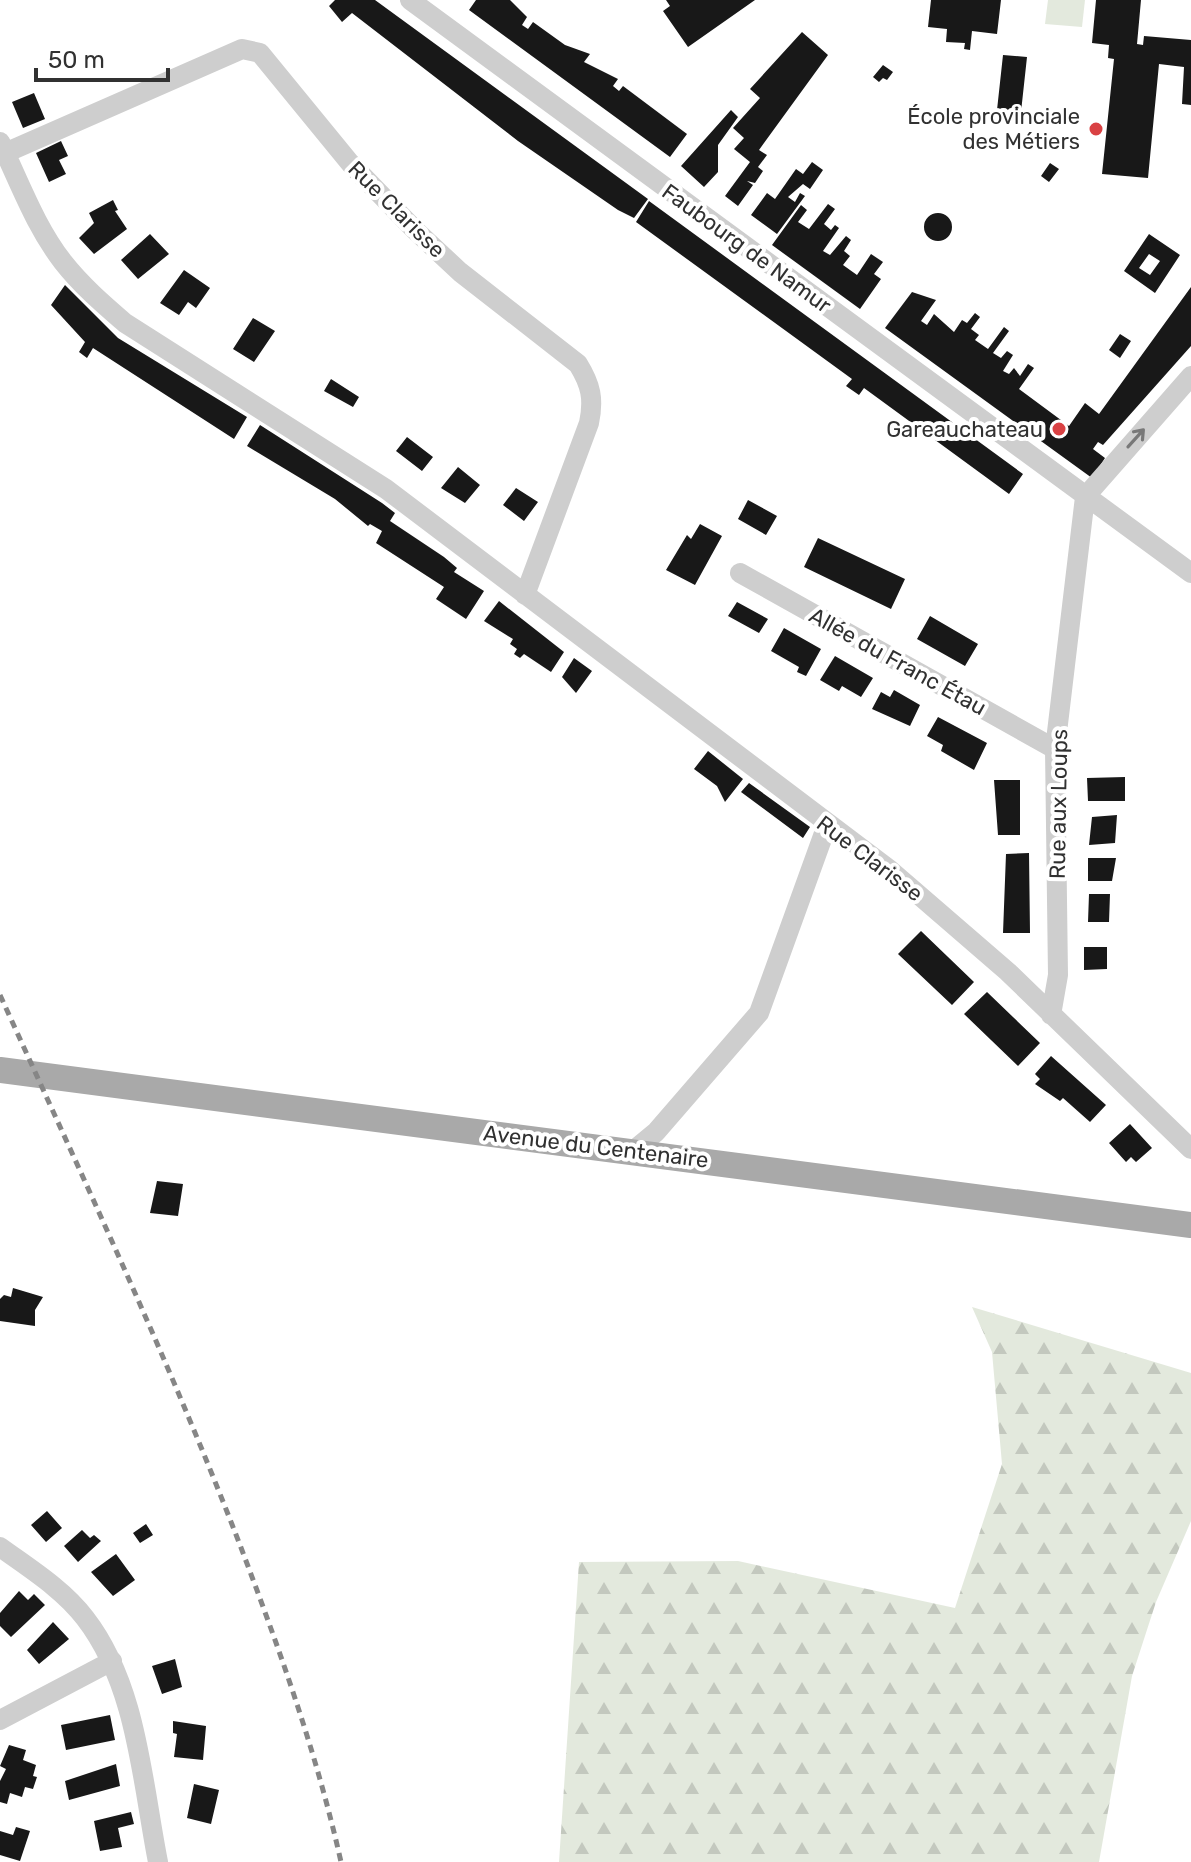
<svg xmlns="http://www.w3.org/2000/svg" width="1191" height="1862" font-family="Rubik,sans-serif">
	<defs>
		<pattern id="forest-firs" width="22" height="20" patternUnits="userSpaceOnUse" patternTransform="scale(2)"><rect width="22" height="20" fill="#e3e9dd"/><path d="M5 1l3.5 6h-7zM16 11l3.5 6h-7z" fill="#c3c8be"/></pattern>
	</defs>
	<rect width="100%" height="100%" fill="#fff"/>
	<path fill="url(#forest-firs)" d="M972,1307L1191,1373V1521L1156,1602L1132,1676L1099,1862H559L579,1562L738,1561L955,1608L1002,1464L992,1352Z"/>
	<path fill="#e3e9dd" d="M1048,0H1085L1082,27L1045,24Z"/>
	<path fill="#181818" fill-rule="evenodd" d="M335,0H375L648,199L634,218L618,210L518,141L352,13L342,22L329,6Z
		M476,0H510L527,17L522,25L528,29L533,22L565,45L590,54L584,62L618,79L613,86L619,91L623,86L687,134L670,157L469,10Z
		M666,0H755L688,47L663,11L670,6Z
		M931,0H1001L997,34L972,31L970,50L964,49L965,43L946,42L947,29L928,27Z
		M1096,0H1141L1137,44L1143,45L1144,36L1191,40V105L1182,104L1184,67L1159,64L1148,178L1102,174L1114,59L1108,58L1109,45L1092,43Z
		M802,32L828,55L759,150L767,155L758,167L763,171L755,183L747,181L753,185L738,206L725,196L750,162L734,149L744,138L733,128L760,98L750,89Z
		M1003,55L1027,57L1021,112L997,110Z
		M883,65L893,72L887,80L883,78L879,82L873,77Z
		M34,93L45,119L23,128L12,102Z
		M731,110L738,117L718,145V172L704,187L681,166Z
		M61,141L68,156L59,160L66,174L49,182L36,153Z
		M812,162L823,170L810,189L803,184L788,197L795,202L800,193L805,196L777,234L751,215L767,193L775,199L796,169L803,174Z
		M1050,163L1059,169L1049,182L1041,176Z
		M113,200L118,210L115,211L127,229L94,254L79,238L94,223L89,213Z
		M649,201L1023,474L1009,494L864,388L859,395L846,386L852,379L636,222Z
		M828,204L835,209L824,224L831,230L835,225L839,228L823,251L830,255L846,236L851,240L844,251L850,256L843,265L857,275L871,254L883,262L874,274L881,279L860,309L772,245L801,205L807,210L798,222L809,229Z
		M924 227a14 14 0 1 1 28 0a14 14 0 1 1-28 0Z
		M150,234L169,254L138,279L121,260Z
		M1149,234L1180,255L1155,293L1124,271ZM1149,254L1160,261L1150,275L1139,268Z
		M184,270L210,288L196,308L188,302L179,315L160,303Z
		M65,285L118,338L247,417L234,439L93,348L87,358L79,352L85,342L51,305Z
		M1191,287V346L1103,445L1098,442L1093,449L1105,458L1092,478L885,328L912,292L936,300L921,321L927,325L934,314L954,332L962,320L967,323L975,313L980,317L971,329L979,335L975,340L988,349L1004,327L1009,331L993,353L1001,358L1007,351L1013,355L1003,371L1009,374L1014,368L1020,376L1028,364L1034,368L1019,389L1069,426L1085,403L1099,414Z
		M253,318L275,331L254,362L233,349Z
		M1120,334L1131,341L1120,358L1109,350Z
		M331,379L359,397L353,407L324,391Z
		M260,425L382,503L395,513L390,521L444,557L457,568L454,572L484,591L466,619L436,599L444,587L376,543L382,531L370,524L368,526L335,499L247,446Z
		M407,437L433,457L422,471L396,451Z
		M458,467L480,485L465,503L441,488Z
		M516,488L538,502L524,521L503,505Z
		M748,500L777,516L766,535L738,519Z
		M700,524L722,536L695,585L666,570L687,535L691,539Z
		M818,538L905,579L891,609L804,567Z
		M499,601L564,652L551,672L524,654L520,658L514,654L517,649L510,644L513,639L484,621Z
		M737,602L768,619L759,633L728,616Z
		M930,616L978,644L965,666L917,639Z
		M784,628L821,649L806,676L797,672L799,667L771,651Z
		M835,656L873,678L861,697L842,686L839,691L820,680Z
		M574,658L592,671L576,693L562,677Z
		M894,690L920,705L910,726L872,709L881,692L890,697Z
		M938,717L987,743L974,770L941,751L943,745L927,736Z
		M708,751L743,779L725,802L717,786L694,769Z
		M1125,777V801H1088L1087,778Z
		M994,780H1020V835H998Z
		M749,783L810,827L803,838L741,792Z
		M1117,815L1115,843L1089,845L1092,817Z
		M1029,853L1030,933H1003L1006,854Z
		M1088,858H1116L1112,881H1088Z
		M1089,894H1110L1109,922H1088Z
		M921,931L974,982L952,1005L898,954Z
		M1084,947H1107V969L1084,970Z
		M987,992L1040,1043L1018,1066L964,1014Z
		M1051,1056L1106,1105L1090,1122L1063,1098L1060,1101L1035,1084L1040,1079L1035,1074Z
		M1130,1124L1152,1148L1136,1162L1131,1157L1126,1162L1109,1143Z
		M157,1181L183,1184L178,1216L150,1213Z
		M13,1288L43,1297L35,1310V1326L0,1321V1299L4,1295L11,1297Z
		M47,1511L62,1528L46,1542L31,1525Z
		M146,1524L153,1535L140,1543L133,1533Z
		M82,1530L90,1538L94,1535L101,1541L78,1562L64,1546Z
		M116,1554L135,1580L113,1596L91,1572Z
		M19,1591L28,1600L34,1594L45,1605L11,1637L0,1626V1613Z
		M53,1622L69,1639L39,1664L27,1650Z
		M175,1659L182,1687L162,1694L152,1666Z
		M110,1715L115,1740L66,1750L61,1725Z
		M173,1721L206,1726L203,1760L174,1757L177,1734L173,1733Z
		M9,1745L26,1750L23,1760L36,1765L33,1776L37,1777L33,1789L25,1787L22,1797L10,1793L7,1804L0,1802V1781L6,1769L0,1766Z
		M116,1764L120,1786L69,1800L65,1781Z
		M194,1784L219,1790L211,1824L187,1818Z
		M131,1812L134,1824L118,1828L122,1847L100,1851L94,1821Z
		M16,1827L30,1831L20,1861L0,1855V1831L13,1835Z"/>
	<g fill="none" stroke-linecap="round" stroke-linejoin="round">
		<path stroke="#cecece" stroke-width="20" d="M410,0L1191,573
			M0,142C20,183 35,226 63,262C81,285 103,304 125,323L386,489L890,870L1008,972L1191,1149
			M5,153L242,49L260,53L350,163L415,230L460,272L578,364C591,385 594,399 589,423L525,595
			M1085,497L1191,376
			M740,573L1055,749
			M1051,1015L1058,975L1055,749L1085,497
			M633,1151L656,1132L759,1013L827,825
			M0,1547C29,1568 63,1589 85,1618C137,1685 142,1781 158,1862
			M0,1720L112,1661"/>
		<path stroke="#a9a9a9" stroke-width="26" d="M0,1070L1191,1225"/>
		<path stroke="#868686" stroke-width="5" stroke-dasharray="8 6" stroke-linecap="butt" d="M0,995C83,1178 168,1358 240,1545C279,1648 317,1754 341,1862"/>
	</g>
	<defs><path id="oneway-shaft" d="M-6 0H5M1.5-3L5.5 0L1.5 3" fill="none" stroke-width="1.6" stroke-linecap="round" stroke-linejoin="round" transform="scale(2)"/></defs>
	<use stroke="#787878" href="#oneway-shaft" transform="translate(1136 438) rotate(-48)"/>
	<g fill="#d94143" stroke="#fff" stroke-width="3">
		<circle cx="1096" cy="129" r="8"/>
		<circle cx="1059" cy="429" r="8"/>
	</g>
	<g text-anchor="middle" stroke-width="8" stroke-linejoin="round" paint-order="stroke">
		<g font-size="22" fill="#313131" stroke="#fff" text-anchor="end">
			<text x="1080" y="124">École provinciale<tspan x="1080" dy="25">des Métiers</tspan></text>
			<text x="1043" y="437">Gareauchateau</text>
		</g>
		<g font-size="22" fill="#313131" stroke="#fff">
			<text transform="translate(397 209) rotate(45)" y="8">Rue Clarisse</text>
			<text transform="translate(747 248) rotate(36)" y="8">Faubourg de Namur</text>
			<text transform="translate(898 661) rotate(29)" y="8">Allée du Franc Étau</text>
			<text transform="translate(1058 804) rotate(-89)" y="8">Rue aux Loups</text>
			<text transform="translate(870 858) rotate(37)" y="8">Rue Clarisse</text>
			<text transform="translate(596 1146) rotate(7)" y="8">Avenue du Centenaire</text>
		</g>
	</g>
	<path d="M36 68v12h132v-12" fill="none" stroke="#313131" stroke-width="4"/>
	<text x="48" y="68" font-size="24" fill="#313131" stroke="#ffffff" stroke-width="6" paint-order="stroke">50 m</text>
</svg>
